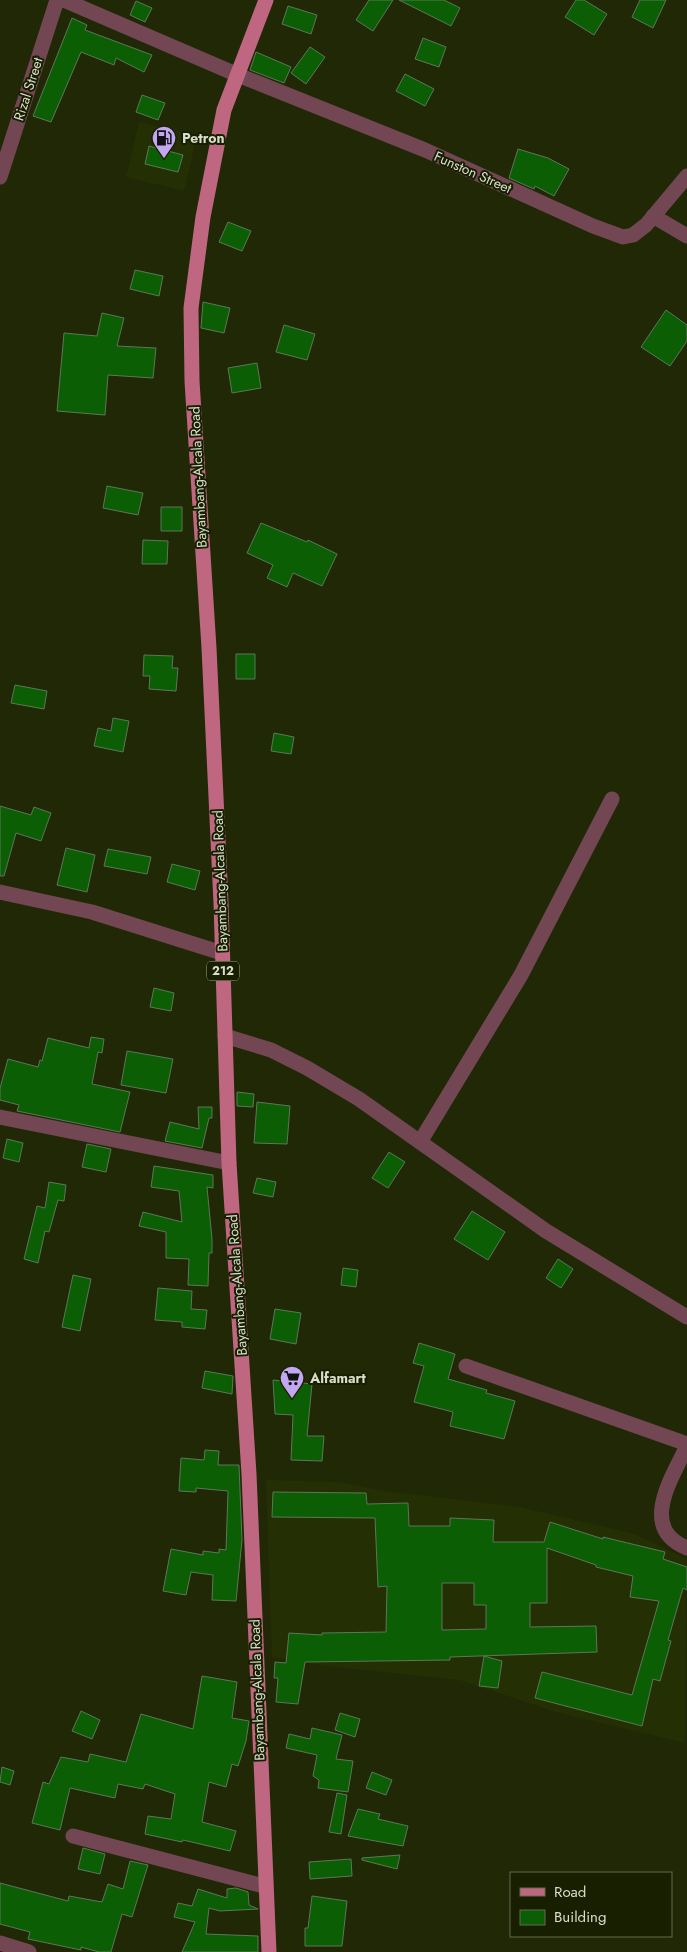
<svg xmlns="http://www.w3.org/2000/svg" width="687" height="1952" font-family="Jost,sans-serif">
	<rect width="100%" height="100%" fill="#202806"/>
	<path fill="#252f04" d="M139,122L197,136L184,191L126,177Z
		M266,1480L339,1482L384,1491L520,1507L635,1534L687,1559L685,1743L556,1712L459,1680L326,1666L272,1657Z"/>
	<path fill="#0c5e04" stroke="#5d775a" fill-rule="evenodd" d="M369,0H393L373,31L356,20Z
		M399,0H444L460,8L451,26Z
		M576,0H584L607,14L594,35L565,17Z
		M640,0H666L653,28L632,17Z
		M136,1L152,8L145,22L130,15Z
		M288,6L317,15L311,34L282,24Z
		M72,18L87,25L85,30L152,55L144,72L116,58L114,65L81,52L51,122L33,116Z
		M423,38L446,47L439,67L415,59Z
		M310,47L325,57L306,84L291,73Z
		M256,52L291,67L284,83L250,70Z
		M405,74L434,89L425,106L396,91Z
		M142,95L165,103L158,120L136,112Z
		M149,146L183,155L178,172L145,164Z
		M518,149L548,158L569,169L554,196L535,186L534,189L509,178Z
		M228,222L251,231L242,251L219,242Z
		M135,270L163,276L159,296L130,289Z
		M203,302L230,308L224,333L201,328Z
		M666,310L687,325V341L670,366L641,347Z
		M102,313L124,318L117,346L156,348L153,378L108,375L105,415L57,411L64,333L97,336Z
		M284,325L315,334L307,360L276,352Z
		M257,363L261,388L232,393L228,368Z
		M107,486L143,493L138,515L103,508Z
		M161,507H182V531H161Z
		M261,523L307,542L308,540L337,554L322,586L293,573L287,587L267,578L273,565L247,553Z
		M143,540L168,541L167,564H142Z
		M236,654H255V679H236Z
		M144,655L173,656L172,668H178L176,691L149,689L150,676H143Z
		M15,685L47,691L44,709L11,703Z
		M113,718L129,721L123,752L94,746L98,728L111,731Z
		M274,733L294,737L291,754L271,751Z
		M0,806L31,815L34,807L51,813L41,841L16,833L4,876H0Z
		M66,848L95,855L87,892L57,885Z
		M108,849L151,857L147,874L104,866Z
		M172,864L200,871L195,890L167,882Z
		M154,988L174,993L171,1011L150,1007Z
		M91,1037L104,1039L102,1053L98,1052L92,1084L130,1092L120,1132L17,1111L19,1105L0,1100V1088L8,1059L38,1067L40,1060L42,1061L48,1038L89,1048Z
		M127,1051L173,1059L166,1093L121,1085Z
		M237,1092L254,1094L253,1107L237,1106Z
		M257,1102L290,1106L287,1144L254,1143Z
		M198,1107H212V1118H209L202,1148L165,1141L170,1122L199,1129Z
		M7,1139L23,1143L19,1162L3,1158Z
		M87,1144L111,1149L106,1172L82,1167Z
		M389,1152L405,1162L388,1188L372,1178Z
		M154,1166L213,1175V1188L207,1187L212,1239V1253H209L208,1286L188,1285L189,1259L166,1258V1232L139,1226L143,1212L182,1222L179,1191L151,1187Z
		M257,1178L276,1182L273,1197L253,1193Z
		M49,1182L66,1185L64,1201L58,1200L49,1232L45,1231L38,1263L24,1259L37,1206L45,1208Z
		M472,1211L505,1232L488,1260L454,1239Z
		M558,1259L573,1269L561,1288L546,1278Z
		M343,1268L358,1270L356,1287L341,1285Z
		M73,1275L91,1279L80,1331L62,1327Z
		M158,1288L192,1291L191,1309L207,1310L205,1329L182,1327V1322L155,1320Z
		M275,1309L301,1313L296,1344L270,1339Z
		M419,1343L455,1354L448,1379L487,1390L486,1393L515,1401L504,1439L450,1426L453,1412L414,1402L424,1366L413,1363Z
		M205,1371L233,1376L232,1394L202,1388Z
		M273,1380L312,1384L307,1436H324L322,1461L291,1460L293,1415L275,1414Z
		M205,1450L219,1451L218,1465H239L242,1540L236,1601L212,1600L213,1575L191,1572L186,1595L163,1591L171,1549L203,1555V1551L219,1553V1549L226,1550L228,1491L196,1488V1492L179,1491L181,1458L204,1460Z
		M273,1492L366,1493L367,1504L408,1503L409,1526H450V1518L494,1520L493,1542H544L550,1522L603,1539V1537L665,1552L663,1559L687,1567V1590L683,1588L668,1640L671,1641L660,1681L653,1679L642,1726L535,1698L542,1672L632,1695L659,1601L630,1597L633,1576L596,1567V1565L547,1548V1603H530V1627L596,1626L597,1652L450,1657V1660L305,1662L298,1704L276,1702L278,1678H274L275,1662L286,1663L289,1633L322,1635V1633L386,1632L387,1586L378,1587L375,1518L272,1517ZM442,1583H474V1605H486V1629L442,1630Z
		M484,1656L502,1661L498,1688L479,1686Z
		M202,1676L237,1682L232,1718L249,1721L246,1741L238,1766L232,1764L226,1787L209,1782L202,1822L236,1831L230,1851L183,1840L182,1842L145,1834L148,1816L171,1819L175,1794L145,1784L143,1789L118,1784L115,1798L70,1788L60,1830L32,1823L43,1782L49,1784L61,1757L88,1762L90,1754L126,1762L141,1714L193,1729Z
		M81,1711L100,1720L92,1739L72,1731Z
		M340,1713L360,1719L355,1737L335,1730Z
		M312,1728L342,1735L336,1759L353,1761L348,1792L318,1788L319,1780L313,1776L317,1755L286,1748L289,1734L310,1739Z
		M2,1767L14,1771L10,1785L0,1782Z
		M372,1772L392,1780L386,1795L366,1788Z
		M337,1793L347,1795L341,1834L329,1832Z
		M358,1809L380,1814L378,1819L408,1826L403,1846L348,1836Z
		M83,1848L105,1854L100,1874L78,1869Z
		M400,1855L397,1869L362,1860V1858Z
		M351,1859L352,1876L310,1879L309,1862Z
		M130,1861L148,1865L132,1917L122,1914L111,1952H99L81,1947V1950L28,1939L30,1932L0,1924V1883L68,1901L69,1896L102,1902L108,1884L123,1889Z
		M236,1888L248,1892L249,1905L258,1909L220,1911L209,1908L206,1934L258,1936V1952H182L195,1922L174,1917L178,1903L192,1906L198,1889L227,1898V1889Z
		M312,1896L347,1901L342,1946H305V1928H308Z"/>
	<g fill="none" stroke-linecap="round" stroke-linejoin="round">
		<path stroke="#724753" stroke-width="15" d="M64,0L238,75L425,150L593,226L623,237L633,235L646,225L687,176
			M0,177L57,0
			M653,216L687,236
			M0,892L92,912L222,953
			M225,1036L271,1050L307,1068L359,1099L546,1231L687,1317
			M0,1117L229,1163
			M420,1142L521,975L612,799
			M466,1366L687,1444
			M687,1446C672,1478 638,1528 687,1548
			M73,1836L264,1886
			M0,1943L29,1952"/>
		<path stroke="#bf6680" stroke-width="15" d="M266,0L224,110L203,217L191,308L192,381L209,648L221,903L229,1163L249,1474L269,1952"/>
	</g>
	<defs>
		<symbol id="fuel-pin" viewBox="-11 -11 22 30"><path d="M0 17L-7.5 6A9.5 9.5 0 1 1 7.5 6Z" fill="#c4a7f1" stroke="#171f00"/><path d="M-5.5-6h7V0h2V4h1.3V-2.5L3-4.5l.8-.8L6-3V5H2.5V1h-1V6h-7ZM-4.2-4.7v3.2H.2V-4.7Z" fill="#111"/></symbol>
		<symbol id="supermarket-pin" viewBox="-11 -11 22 30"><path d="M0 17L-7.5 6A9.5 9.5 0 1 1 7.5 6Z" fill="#c4a7f1" stroke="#171f00"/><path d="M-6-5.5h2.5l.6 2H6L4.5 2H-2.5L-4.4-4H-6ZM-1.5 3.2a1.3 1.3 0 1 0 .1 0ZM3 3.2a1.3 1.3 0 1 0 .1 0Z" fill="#111"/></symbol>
	</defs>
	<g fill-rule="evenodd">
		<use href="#fuel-pin" x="150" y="124" width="28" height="38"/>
		<use href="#supermarket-pin" x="278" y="1364" width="28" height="38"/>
	</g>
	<g text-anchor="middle" stroke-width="4" stroke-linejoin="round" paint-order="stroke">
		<rect fill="#171f00" stroke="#9ea58e" stroke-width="1" x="207" y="961.5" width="32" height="19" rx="4"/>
		<g font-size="12" font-weight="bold" fill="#d8decb">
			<text x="223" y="975">212</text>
		</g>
		<g font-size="14" fill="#d8decb" stroke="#171f00">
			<text transform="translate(28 89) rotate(-72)" y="5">Rizal Street</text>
			<text transform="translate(473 172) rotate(24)" y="5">Funston Street</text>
			<text transform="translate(198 477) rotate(-93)" y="5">Bayambang-Alcala Road</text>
			<text transform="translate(220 881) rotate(-92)" y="5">Bayambang-Alcala Road</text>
			<text transform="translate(237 1285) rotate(-94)" y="5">Bayambang-Alcala Road</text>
			<text transform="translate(257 1690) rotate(-92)" y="5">Bayambang-Alcala Road</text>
		</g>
		<g font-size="14" font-weight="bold" fill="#d8decb" stroke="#171f00" text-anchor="start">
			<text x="182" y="143">Petron</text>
			<text x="310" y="1383">Alfamart</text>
		</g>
	</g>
	<rect x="510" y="1872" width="162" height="65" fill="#171f00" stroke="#646b51"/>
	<rect x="520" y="1888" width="25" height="8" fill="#bf6680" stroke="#646b51"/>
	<text x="554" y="1897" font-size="15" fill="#d8decb">Road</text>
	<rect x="520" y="1910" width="25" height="15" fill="#0c5e04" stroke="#646b51"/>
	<text x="554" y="1922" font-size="15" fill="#d8decb">Building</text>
</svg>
